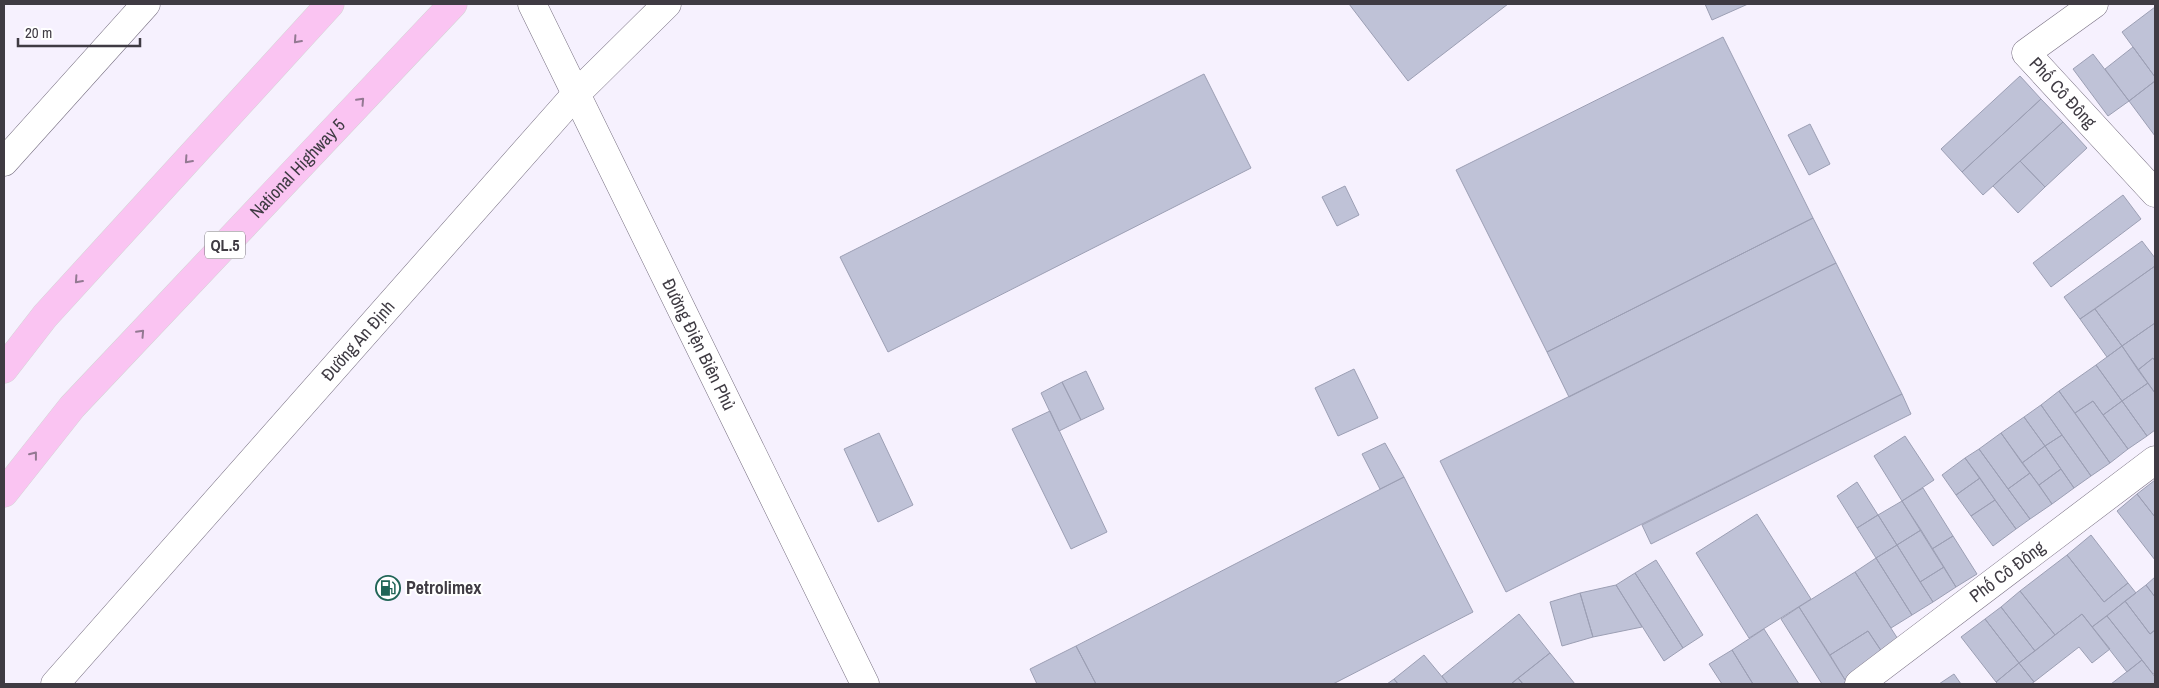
<svg xmlns="http://www.w3.org/2000/svg" width="2159" height="688" font-family="'Archivo Narrow',sans-serif">
	<rect width="100%" height="100%" fill="#f6f1fe"/>
	<path fill="#bfc2d7" stroke="#9c9fb4" d="M1349,4H1508L1408,81Z
		M1705,4H1748L1712,20Z
		M2155,7V77L2122,32Z
		M1723,37L1813,218L1547,352L1456,170Z
		M2133,47L2155,77V81L2129,101L2105,69Z
		M2093,54L2129,101L2108,116L2073,69Z
		M1204,74L1251,168L888,352L840,257Z
		M2020,76L2041,99L1962,172L1941,149Z
		M2155,81V136L2129,101Z
		M2041,99L2063,122L1983,195L1962,172Z
		M2063,122L2087,148L2045,187L2020,161Z
		M1810,124L1830,164L1809,175L1788,135Z
		M2020,161L2045,187L2018,213L1993,186Z
		M1345,186L1359,215L1337,226L1322,197Z
		M2123,195L2141,219L2051,287L2033,263Z
		M1813,218L1836,263L1569,397L1547,352Z
		M2142,241L2155,258V266L2080,319L2064,297Z
		M1836,263L1902,394L1506,592L1440,461Z
		M2155,266V323L2122,346L2095,309Z
		M2095,309L2122,346L2107,357L2080,319Z
		M2155,323V361L2153,358L2138,370L2122,346Z
		M2122,346L2148,383L2122,401L2096,365Z
		M2153,358L2155,361V393L2138,370Z
		M2096,365L2122,401L2103,415L2093,401L2075,413L2059,391Z
		M1354,369L1378,418L1338,436L1315,388Z
		M1086,371L1104,409L1081,420L1062,382Z
		M1062,382L1081,420L1059,431L1041,393Z
		M2148,383L2155,393V430L2147,436L2122,401Z
		M2059,391L2110,463L2091,476L2041,405Z
		M1902,394L1911,414L1651,544L1642,525Z
		M2093,401L2128,449L2110,463L2075,413Z
		M2122,401L2147,436L2128,449L2103,415Z
		M2041,405L2062,435L2045,446L2024,417Z
		M1050,411L1107,532L1071,549L1012,429Z
		M2024,417L2045,446L2022,463L2001,433Z
		M879,433L913,505L878,522L844,449Z
		M2001,433L2030,473L2008,489L1979,449Z
		M2062,435L2091,476L2074,488L2045,446Z
		M1905,436L1934,480L1902,501L1874,456Z
		M1385,443L1404,477L1380,489L1362,454Z
		M2045,446L2061,469L2039,485L2022,463Z
		M1979,449L2030,519L2016,529L1965,458Z
		M1965,458L1980,478L1956,495L1942,475Z
		M2061,469L2074,488L2052,504L2039,485Z
		M2030,473L2052,504L2030,519L2008,489Z
		M1404,477L1473,612L1333,684H1096L1076,646Z
		M1980,478L1995,500L1971,516L1956,495Z
		M2155,480V517L2137,494Z
		M1857,482L1878,515L1857,528L1837,496Z
		M1923,488L1953,536L1932,549L1902,501Z
		M2137,494L2155,517V560L2117,511Z
		M1995,500L2016,529L1993,546L1971,516Z
		M1902,501L1921,530L1897,545L1878,515Z
		M1757,514L1811,599L1749,638L1696,553Z
		M1878,515L1897,545L1876,558L1857,528Z
		M1921,530L1944,567L1920,582L1897,545Z
		M2091,535L2128,583L2104,602L2067,555Z
		M1953,536L1977,574L1956,587L1932,549Z
		M1897,545L1933,602L1912,615L1876,558Z
		M2067,555L2104,602L2128,583L2136,593L2092,627L2082,614L2055,635L2020,591Z
		M1876,558L1912,615L1891,628L1855,572Z
		M1656,560L1703,635L1683,648L1635,573Z
		M1944,567L1956,587L1933,602L1920,582Z
		M1855,572L1903,647L1886,658L1868,631L1830,655L1799,607Z
		M1635,573L1683,648L1664,661L1616,585Z
		M2155,577V597L2146,585Z
		M1616,585L1642,627L1593,637L1580,593Z
		M2146,585L2155,597V630L2150,634L2125,601Z
		M2020,591L2055,635L2035,651L2001,607Z
		M1580,593L1593,637L1562,646L1550,602Z
		M2125,601L2150,634L2155,630V673L2153,674L2107,616Z
		M1799,607L1847,683L1845,684H1822L1781,619Z
		M2001,607L2035,651L2019,663L1985,619Z
		M1519,614L1550,653L1511,684H1448L1442,676Z
		M2082,614L2110,649L2092,663L2079,647L2034,682L2019,663Z
		M2107,616L2142,660L2127,672L2092,627Z
		M1985,619L2019,663L1996,682L1961,637Z
		M1764,629L1799,684H1753L1732,650Z
		M1868,631L1886,658L1847,683L1830,655Z
		M1076,646L1096,684H1037L1030,669Z
		M1732,650L1753,684H1722L1709,664Z
		M1550,653L1575,684H1523L1518,678Z
		M1424,655L1448,684H1398L1394,679Z
		M2142,660L2155,677V684H2111Z
		M2019,663L2034,682L2031,684H1998L1996,682Z
		M1954,674L1961,684H1939Z
		M1518,678L1523,684H1511Z
		M1394,679L1398,684H1387Z"/>
	<g fill="none" stroke-linecap="round" stroke-linejoin="round">
		<defs>
			<g id="minor">
				<path id="s1" d="M2094,4L2026,53L2155,193"/>
				<path id="s2" d="M1859,684L2155,460"/>
			</g>
			<g id="tertiary">
				<path d="M4,162L146,4"/>
				<path id="s3" d="M55,684L576,94L667,4"/>
			</g>
			<g id="secondary">
				<path id="s4" d="M532,4L865,684"/>
			</g>
			<g id="trunk">
				<path d="M4,369L45,316L330,4"/>
				<path id="s5" d="M4,493L72,407L453,4"/>
			</g>
		</defs>
		<use href="#minor" stroke="#776f81" stroke-width="29"/>
		<use href="#tertiary" stroke="#776f81" stroke-width="29"/>
		<use href="#secondary" stroke="#776f81" stroke-width="29"/>
		<use href="#trunk" stroke="#d5d4d6" stroke-width="29"/>
		<use href="#minor" stroke="#fff" stroke-width="28"/>
		<use href="#tertiary" stroke="#fff" stroke-width="28"/>
		<use href="#secondary" stroke="#fff" stroke-width="28"/>
		<use href="#trunk" stroke="#fac4f2" stroke-width="28"/>
	</g>
	<defs><path id="oneway-chevron" d="M-2-3.5L2.5 0L-2 3.5" fill="none" stroke-width="1.6" stroke-linecap="round" stroke-linejoin="round" transform="scale(1.25)"/></defs>
	<g stroke="#937992">
		<use href="#oneway-chevron" transform="translate(297 40) rotate(132)"/>
		<use href="#oneway-chevron" transform="translate(361 101) rotate(-47)"/>
		<use href="#oneway-chevron" transform="translate(188 160) rotate(132)"/>
		<use href="#oneway-chevron" transform="translate(78 280) rotate(132)"/>
		<use href="#oneway-chevron" transform="translate(141 333) rotate(-47)"/>
		<use href="#oneway-chevron" transform="translate(34 455) rotate(-52)"/>
	</g>
	<defs>
		<symbol id="fuel-ring" viewBox="-11 -11 22 22"><circle r="9.5" fill="#fff" stroke="#216557" stroke-width="1.5"/><path d="M-5.5-6h7V0h2V4h1.3V-2.5L3-4.5l.8-.8L6-3V5H2.5V1h-1V6h-7ZM-4.2-4.7v3.2H.2V-4.7Z" fill="#216557"/></symbol>
	</defs>
	<g fill-rule="evenodd">
		<use href="#fuel-ring" x="374" y="574" width="28" height="28"/>
	</g>
	<g text-anchor="middle" stroke-width="4" stroke-linejoin="round" paint-order="stroke">
		<rect fill="#fff" stroke="#79767b" stroke-width="1" x="205" y="231.5" width="40" height="27" rx="4"/>
		<g font-size="16" font-weight="bold" fill="#3f3b43">
			<text x="225" y="251">QL.5</text>
		</g>
		<g font-size="18" fill="#3f3b43" stroke="#fff">
			<text dy="6" stroke="none"><textPath href="#s1" startOffset="138">Phố Cô Đông</textPath></text>
			<text dy="6" stroke="none"><textPath href="#s5" startOffset="438">National Highway 5</textPath></text>
			<text dy="6" stroke="none"><textPath href="#s3" startOffset="458">Đường An Định</textPath></text>
			<text dy="6" stroke="none"><textPath href="#s4" startOffset="379">Đường Điện Biên Phủ</textPath></text>
			<text dy="6" stroke="none"><textPath href="#s2" startOffset="186">Phố Cô Đông</textPath></text>
		</g>
		<g font-size="18" font-weight="bold" fill="#3f3b43" stroke="#fff" text-anchor="start">
			<text x="406" y="594">Petrolimex</text>
		</g>
	</g>
	<rect width="2159" height="688" fill="none" stroke="#3f3b43" stroke-width="10"/>
	<path d="M18 38v8h122v-8" fill="none" stroke="#3f3b43" stroke-width="2.5"/>
	<text x="25" y="38" font-size="15" fill="#3f3b43" stroke="#ffffff" stroke-width="4" paint-order="stroke">20 m</text>
</svg>
